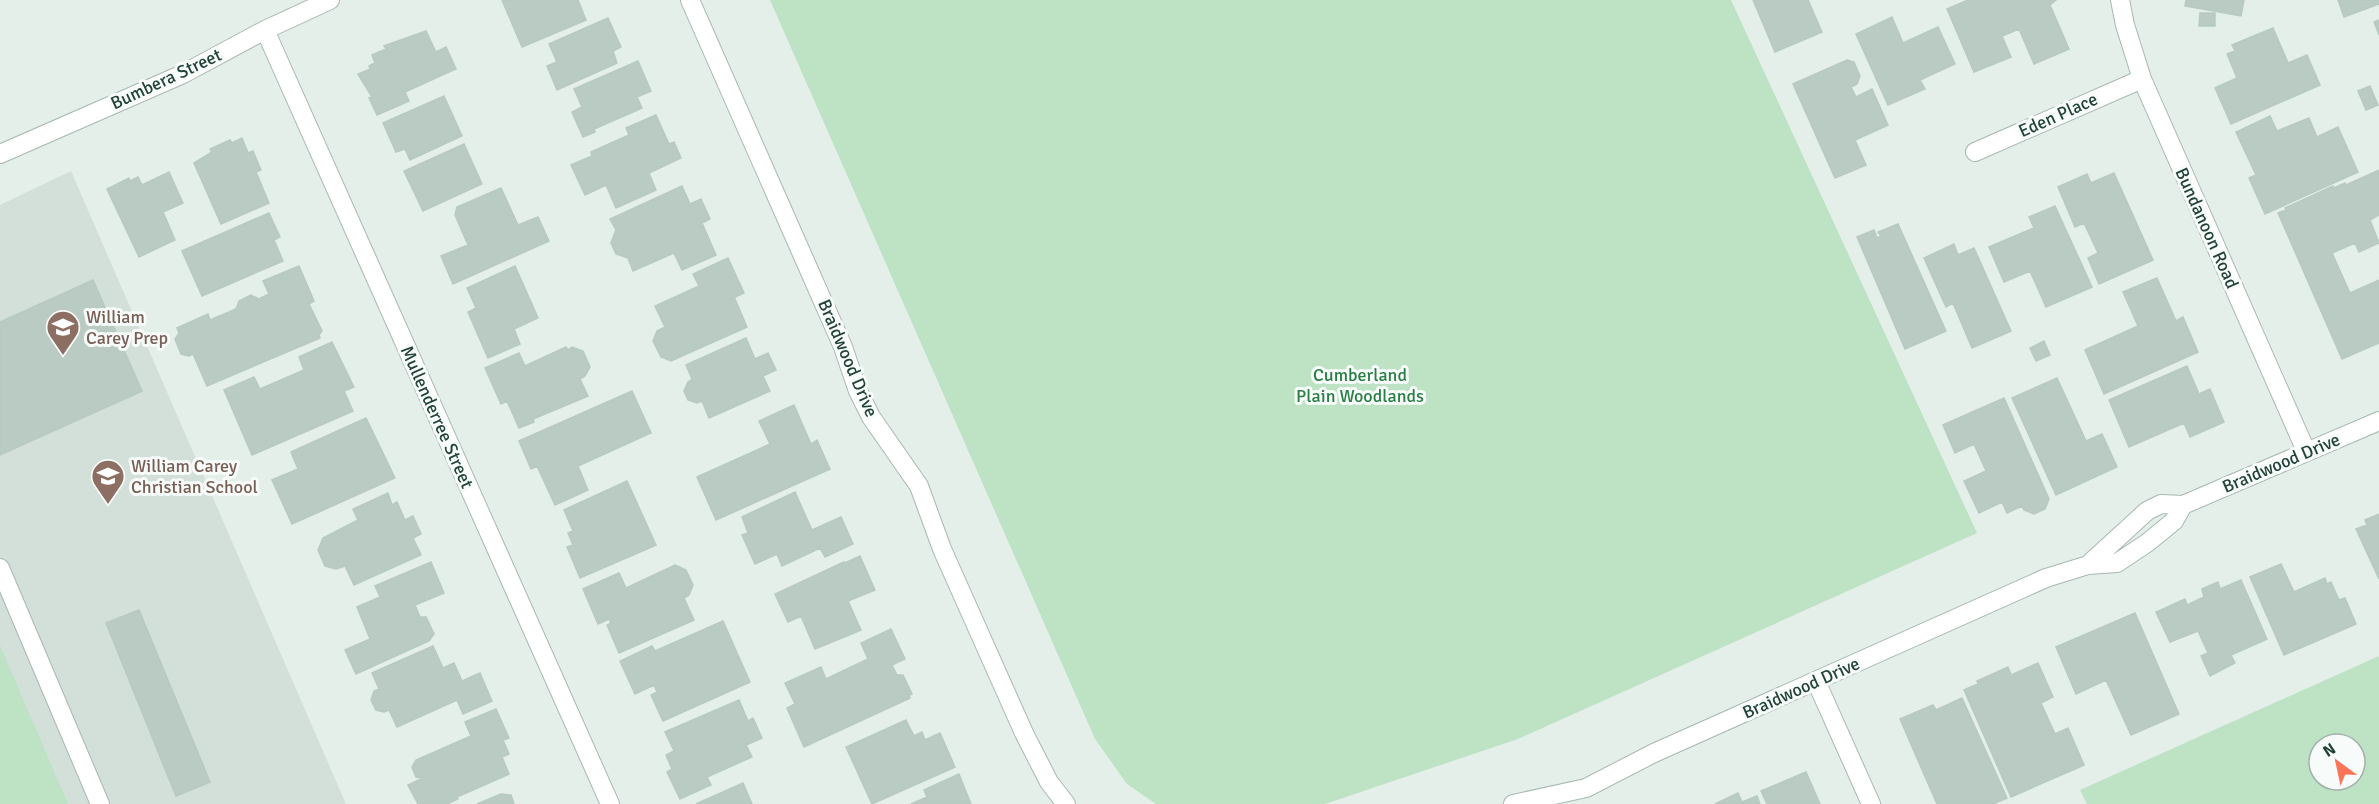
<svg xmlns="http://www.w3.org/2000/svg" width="2379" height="804" font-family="Signika,sans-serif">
	<rect width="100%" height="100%" fill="#e5efea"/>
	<path fill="#d3dfd9" d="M71,171L346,804H0V205Z"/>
	<path fill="#bde2c4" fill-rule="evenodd" d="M770,0H1731L1977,533L1518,739L1325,804H1156L1127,784L1095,739Z
		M0,645L68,804H0Z
		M2379,656V804H2087L2080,790ZM2319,744H2355V780H2319Z"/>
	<path fill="#bacbc3" stroke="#b7cac1" stroke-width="1.5" d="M502,0H578L586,20L522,47Z
		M1753,0H1808L1822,32L1775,52Z
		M1968,0H2056L2050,5L2069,49L2034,64L2019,29L2002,36L2011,57L1974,72L1947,9Z
		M2186,0H2244L2241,16L2185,6Z
		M2338,0H2379V4L2344,17Z
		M2200,13H2215V26H2199Z
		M1892,17L1903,43L1938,27L1955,64L1920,80L1925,89L1888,105L1856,34Z
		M608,18L621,47L613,51L617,63L557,90L547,66L557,62L549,44Z
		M2379,20V35L2374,22Z
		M2273,28L2288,63L2307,55L2320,85L2231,124L2215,88L2237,78L2227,54L2235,51L2232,45Z
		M426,31L436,52L446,47L456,69L405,92L409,101L377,115L369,98L372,97L358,74L370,69L369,66L375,63L372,55L386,49L384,46Z
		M1847,60L1854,62L1860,76L1857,84L1851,87L1856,97L1872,89L1888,125L1855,140L1866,165L1835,178L1793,84Z
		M638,61L651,91L637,97L642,108L594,129L595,132L583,137L572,112L582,107L574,89Z
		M2370,86L2378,105L2366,110L2358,91Z
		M444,96L462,136L410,160L405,149L396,152L383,123Z
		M656,115L669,144L674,142L681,158L649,173L656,190L616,208L606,185L585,195L571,165L592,156L591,152L629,135L626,128Z
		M2270,116L2277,131L2309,118L2317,137L2338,127L2358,172L2265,214L2249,178L2256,175L2236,132Z
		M242,138L248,153L253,151L261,170L256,172L269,203L221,224L194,163L212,152L210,149L230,140L232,143Z
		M464,144L482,184L423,211L404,171Z
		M2379,170V215L2370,220L2379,243L2359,252L2355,243L2332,253L2350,293L2379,280V343L2342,359L2278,213L2286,210L2285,208L2333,186L2334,188L2345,183L2346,185Z
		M169,172L183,203L163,212L175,240L139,257L107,189L129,178L130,181L138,177L142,185Z
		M2114,173L2153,260L2099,284L2088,258L2098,253L2084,223L2075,227L2058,187L2087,174L2091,183Z
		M682,186L690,204L701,199L710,219L702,223L716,255L682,270L674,253L633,271L628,258L616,254L611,243L616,230L610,219Z
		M501,188L518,225L538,217L549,241L453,284L441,256L468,245L455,215L457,207Z
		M2055,206L2092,287L2046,307L2030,271L2004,282L1989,247L2034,228L2029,217Z
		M269,213L280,237L274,240L283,261L202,296L182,251Z
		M1898,224L1946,331L1905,349L1857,237L1874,230L1877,238L1881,236L1878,232Z
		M1954,244L1958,255L1974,248L2011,331L1972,348L1953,303L1946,307L1924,258Z
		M728,258L744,293L729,300L730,301L735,299L747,327L671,361L661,357L653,341L657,331L665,327L655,306L699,286L693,274Z
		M299,266L314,301L309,304L322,331L319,335L320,338L207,386L193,354L189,356L181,354L175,339L179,333L177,328L208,314L210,320L236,309L239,301L251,295L259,299L269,294L263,281Z
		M515,266L538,318L514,329L520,344L488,358L468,312L476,308L467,288Z
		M2157,278L2176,321L2183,317L2198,352L2104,394L2085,350L2138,326L2123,292Z
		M93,280L142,391L0,455V322Z
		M746,338L755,359L768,353L776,370L763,376L770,391L709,418L702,401L697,403L688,400L684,391L688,382L692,379L686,365Z
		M2044,341L2050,355L2036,361L2030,348Z
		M332,342L354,387L344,391L353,411L252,455L224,390L254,377L260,389L304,370L299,357Z
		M566,347L568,350L572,347L583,351L590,367L585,376L580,379L588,396L533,419L534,422L519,428L507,401L501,404L485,368L519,353L525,366Z
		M2187,366L2199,394L2210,389L2224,422L2190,437L2184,423L2129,447L2109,400Z
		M2057,378L2086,441L2102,434L2117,467L2056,495L2012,398Z
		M632,391L651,433L578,466L588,490L555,505L537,466L531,469L519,441Z
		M2004,398L2049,499L2045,509L2034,514L2024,510L2022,506L2007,513L2002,502L1979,513L1964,481L1986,471L1974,444L1955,453L1943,425Z
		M794,405L811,444L817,440L830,469L716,520L697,477L770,444L759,421Z
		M366,418L395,478L292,524L272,480L298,469L291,452Z
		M627,481L656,545L580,578L567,547L573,545L568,533L573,531L564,510Z
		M795,492L812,530L841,517L853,544L825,557L820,548L782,566L777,554L755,564L742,535L748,533L742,517Z
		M388,493L392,505L397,502L405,520L413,516L421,534L413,538L421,555L354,585L345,566L336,569L325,566L318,550L323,538L358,520L353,509Z
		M2379,514V579L2356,529L2367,525L2365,520Z
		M860,556L875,590L848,601L861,630L815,649L801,616L788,622L775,594L844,562L845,563Z
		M431,562L444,593L415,605L420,617H426L434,634L429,641L356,674L345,650L370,639L357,607L380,597L375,586Z
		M2281,564L2294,592L2325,578L2327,584L2331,582L2339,600L2345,598L2356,624L2284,655L2250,577Z
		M675,565L686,570L693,585L689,595L684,598L694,620L619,653L607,625L611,623L609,619L598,624L583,589L619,573L626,588Z
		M2241,580L2267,639L2231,655L2235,663L2210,676L2201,656L2208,653L2198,631L2170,642L2156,612L2185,599L2187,605L2204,597L2202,589L2218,582L2220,589Z
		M139,610L210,782L176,796L106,623Z
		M2135,613L2179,714L2131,735L2106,680L2076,694L2056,647Z
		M723,621L750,682L663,721L651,695L657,692L654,685L635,694L620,661L652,646L655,651Z
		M891,629L905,659L892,665L897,675H903L912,694L909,695L910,698L804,747L787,708L795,704L785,683L821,667L826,679L868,659L861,643Z
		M433,646L443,668L454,663L462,681L480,673L492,701L463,714L457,700L397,727L389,710L384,712L376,710L371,700L374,691L379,689L372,673Z
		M2038,663L2053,697L2041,703L2055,734L2068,728L2084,765L2011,797L1964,690L1978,684L1977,681L2008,667L2011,675Z
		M1962,698L2007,798L1993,804H1937L1900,719L1933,705L1936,710Z
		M739,700L748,721L753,718L762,738L746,745L752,757L707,777L711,785L680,799L667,772L672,769L666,755L674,751L665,732Z
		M496,709L509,738L503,740L509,754L502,757L509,774L457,797L458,799L447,804H418L408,785L423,778L416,777L412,767L416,760L471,736L465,722Z
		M906,720L914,736L922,732L925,740L940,733L955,767L872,804L846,747Z
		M1806,772L1820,804H1767L1761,791Z
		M959,774L971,804H911L927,797L924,790Z
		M743,783L752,804H696Z
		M1738,793L1742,802L1757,796L1760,804H1715Z
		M501,794L511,795L514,804H477Z"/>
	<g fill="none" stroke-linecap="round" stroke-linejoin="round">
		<defs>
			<path id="minor" d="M690,0L843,347L858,391L871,417L919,486L942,549L1024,733L1049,782L1066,804
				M2120,0L2125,25L2142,79L2306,451
				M265,30L610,804
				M1975,152L2142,79
				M0,154L183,74L265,30L330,0
				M2088,565L2147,511L2161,504L2183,505L2379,421
				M0,568L100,804
				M1816,681L1871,804
				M1513,804L1586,788L1654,753L2046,578L2088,565L2117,563L2147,543L2174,521L2183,505"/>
		</defs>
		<use href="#minor" stroke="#a7b8b1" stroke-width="20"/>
		<use href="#minor" stroke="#fff" stroke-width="18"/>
	</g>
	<defs>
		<symbol id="school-pin" viewBox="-11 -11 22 30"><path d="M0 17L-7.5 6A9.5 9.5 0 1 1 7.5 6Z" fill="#8d6e63" stroke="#f7fbf9"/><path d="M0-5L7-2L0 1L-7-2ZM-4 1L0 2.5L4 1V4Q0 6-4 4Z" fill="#fff"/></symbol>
	</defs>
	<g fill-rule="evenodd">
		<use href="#school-pin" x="44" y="308" width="38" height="52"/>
		<use href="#school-pin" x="89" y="457" width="38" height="52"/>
	</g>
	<g text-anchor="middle" stroke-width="6" stroke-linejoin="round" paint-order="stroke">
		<g font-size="18" fill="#224338" stroke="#f7fbf9">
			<text transform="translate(166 79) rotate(-25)" y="6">Bumbera Street</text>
			<text transform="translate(2058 115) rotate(-24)" y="6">Eden Place</text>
			<text transform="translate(2207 228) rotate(66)" y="6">Bundanoon Road</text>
			<text transform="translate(848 358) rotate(67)" y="6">Braidwood Drive</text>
			<text transform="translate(437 417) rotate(66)" y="6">Mullenderree Street</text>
			<text transform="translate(2281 463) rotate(-23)" y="6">Braidwood Drive</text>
			<text transform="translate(1801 688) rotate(-24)" y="6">Braidwood Drive</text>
		</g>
		<g font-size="18" fill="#785e54" stroke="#f7fbf9" text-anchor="start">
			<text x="86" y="323">William<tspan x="86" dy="21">Carey Prep</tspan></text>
			<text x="131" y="472">William Carey<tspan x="131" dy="21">Christian School</tspan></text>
		</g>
		<g font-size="18" fill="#297e44" stroke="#f7fbf9">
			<text x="1360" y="381">Cumberland<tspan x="1360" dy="21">Plain Woodlands</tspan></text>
		</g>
	</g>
	<g transform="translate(2337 762) rotate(327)"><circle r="28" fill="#f7fbf9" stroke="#a2b1ac" stroke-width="1.5"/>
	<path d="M0-4.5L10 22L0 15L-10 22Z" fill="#fc7457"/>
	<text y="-9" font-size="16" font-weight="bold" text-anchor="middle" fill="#224338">N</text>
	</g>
</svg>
